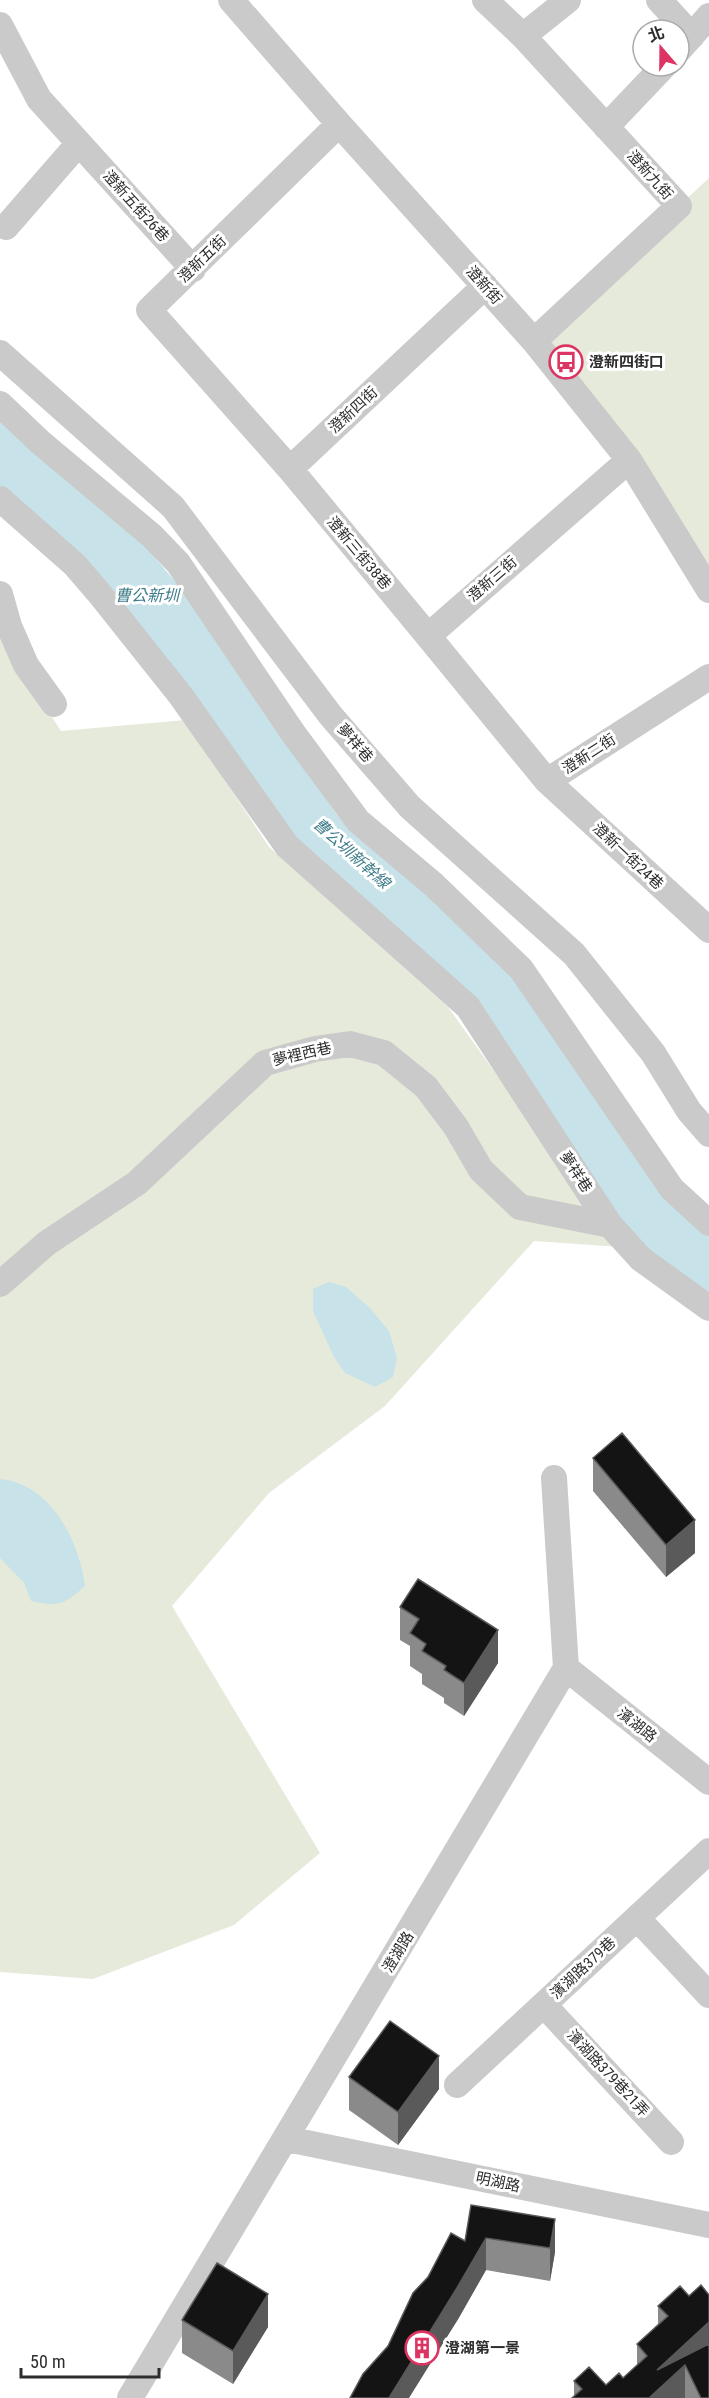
<svg xmlns="http://www.w3.org/2000/svg" width="709" height="2398" font-family="'Roboto Condensed','Noto Sans TC',sans-serif">
	<rect width="100%" height="100%" fill="#fff"/>
	<path fill="#e6eadb" d="M709,178V593L534,341Z
		M0,626L8,650L61,731L185,720L269,847L448,1007L620,1247L534,1241L385,1406L269,1493L172,1606L320,1853L234,1925L93,1979L0,1972Z"/>
	<path fill="#c7e3e9" d="M0,413L143,543L177,584L337,815L505,963L692,1223L709,1236V1303L648,1259L482,1016L290,845L0,491Z
		M329,1282L346,1287L370,1308L389,1331L397,1358L393,1377L375,1387L345,1373L334,1357L313,1311V1289Z
		M0,1479C51,1484 79,1540 85,1586C64,1605 58,1607 31,1601L24,1583L0,1558Z"/>
	<g fill="none" stroke-linecap="round" stroke-linejoin="round">
		<path stroke="#cacaca" stroke-width="26" d="M231,0L339,124L534,341L629,460L709,590
			M485,0L523,36L679,206L534,341
			M659,0L692,36
			M0,25L39,99L193,269
			M523,36L568,0
			M679,50L709,16
			M339,124L149,310L290,469L485,286
			M606,127L664,66
			M6,227L79,143
			M0,353L173,507L331,716L410,807L574,954L653,1053L689,1111L709,1134
			M0,404L40,442L152,536L178,563L293,733L358,821L434,885L521,969L672,1189L709,1223
			M629,460L428,636L547,781L709,677
			M290,469L428,636
			M0,499L75,565L99,593L181,696L287,846L468,1007L610,1225L641,1259L709,1308
			M0,594L9,626L26,665L54,704
			M547,781L709,930
			M0,1284L47,1243L137,1183L265,1063L315,1049L350,1044L384,1053L426,1087L456,1127L481,1170L520,1207L610,1225
			M566,1668L709,1782
			M637,1918L709,1995
			M544,2005L671,2142
			M457,2085L709,1851
			M287,2139L709,2225
			M130,2398L566,1668L554,1478"/>
	</g>
	<path fill="#8a8a8a" d="M593,1458L695,1553L666,1577L593,1491Z
		M400,1607L498,1663L464,1716L444,1703V1698L422,1684V1674L410,1666V1646L400,1640Z
		M349,2077L439,2089L398,2145L349,2110Z
		M555,2219V2252L550,2281L486,2270L457,2321L388,2346L428,2277L465,2241Z
		M689,2296L709,2398H572L574,2396V2381L606,2385L623,2378L637,2366V2344L658,2324V2306Z
		M182,2320L268,2327L233,2384L182,2353Z"/>
	<path fill="#5a5a5a" d="M695,1520V1553L666,1577V1545Z
		M498,1630V1663L464,1716V1683Z
		M439,2056V2089L398,2145V2112Z
		M555,2219V2252L550,2281V2248Z
		M486,2238V2270L457,2321L409,2398H389Z
		M268,2294V2327L233,2384V2351Z
		M709,2322V2355L685,2365V2398H649L657,2370Z"/>
	<path fill="#141414" stroke="#5a5a5a" stroke-width="1.5" d="M622,1433L695,1520L666,1545L593,1458Z
		M418,1579L498,1630L464,1683L444,1670L446,1666L422,1651L426,1644L410,1633L419,1619L400,1607Z
		M390,2021L439,2056L398,2112L349,2077Z
		M471,2205L555,2219L550,2248L486,2238L457,2288L389,2398H350L363,2374L388,2346L413,2293L428,2277L451,2233L465,2241Z
		M217,2263L268,2294L233,2351L182,2320Z
		M701,2285L709,2295V2322L657,2370L709,2344V2398H701L685,2365L649,2398H572L582,2389L574,2381L589,2367L606,2385L619,2373L623,2378L647,2356L637,2344L668,2316L658,2306L680,2286L689,2296Z"/>
	<defs>
		<symbol id="bus-ring" viewBox="-11 -11 22 22"><circle r="9.5" fill="#fff" stroke="#dd3563" stroke-width="1.5"/><path d="M-5-6H5V4H4V6H2V4H-2V6H-4V4H-5ZM-3.5-4V0h7V-4ZM-3.5 1.2v1.5H-2V1.2ZM2 1.2v1.5H3.5V1.2Z" fill="#dd3563"/></symbol>
		<symbol id="building-ring" viewBox="-11 -11 22 22"><circle r="9.5" fill="#fff" stroke="#dd3563" stroke-width="1.5"/><path d="M-4-6H4V6H1V3H-1V6H-4ZM-2.5-4.3h1.7v1.8h-1.7ZM.8-4.3h1.7v1.8H.8ZM-2.5-1h1.7V.8h-1.7ZM.8-1h1.7V.8H.8Z" fill="#dd3563"/></symbol>
	</defs>
	<g fill-rule="evenodd">
		<use href="#bus-ring" x="547" y="343" width="38" height="38"/>
		<use href="#building-ring" x="403" y="2329" width="38" height="38"/>
	</g>
	<g text-anchor="middle" stroke-width="6" stroke-linejoin="round" paint-order="stroke">
		<g font-size="15" fill="#2d2d2d" stroke="#fff">
			<text transform="translate(650 175) rotate(48)" y="5">澄新九街</text>
			<text transform="translate(136 206) rotate(48)" y="5">澄新五街26巷</text>
			<text transform="translate(202 259) rotate(-44)" y="5">澄新五街</text>
			<text transform="translate(484 285) rotate(48)" y="5">澄新街</text>
			<text transform="translate(353 410) rotate(-43)" y="5">澄新四街</text>
			<text transform="translate(359 553) rotate(50)" y="5">澄新三街38巷</text>
			<text transform="translate(492 579) rotate(-41)" y="5">澄新三街</text>
			<text transform="translate(355 743) rotate(49)" y="5">夢祥巷</text>
			<text transform="translate(589 754) rotate(-33)" y="5">澄新二街</text>
			<text transform="translate(628 856) rotate(43)" y="5">澄新一街24巷</text>
			<text transform="translate(302 1054) rotate(-13)" y="5">夢裡西巷</text>
			<text transform="translate(576 1172) rotate(57)" y="5">夢祥巷</text>
			<text transform="translate(637 1725) rotate(39)" y="5">濱湖路</text>
			<text transform="translate(398 1952) rotate(-59)" y="5">澄湖路</text>
			<text transform="translate(583 1968) rotate(-43)" y="5">濱湖路379巷</text>
			<text transform="translate(608 2073) rotate(47)" y="5">濱湖路379巷21弄</text>
			<text transform="translate(498 2182) rotate(12)" y="5">明湖路</text>
		</g>
		<g font-size="15" font-weight="bold" fill="#2d2d2d" stroke="#fff" text-anchor="start">
			<text x="589" y="367">澄新四街口</text>
			<text x="445" y="2353">澄湖第一景</text>
		</g>
		<g font-size="16" font-style="italic" fill="#3f7d8b" stroke="#fff">
			<text x="147" y="601">曹公新圳</text>
			<text transform="translate(352 853) rotate(42)" y="6">曹公圳新幹線</text>
		</g>
	</g>
	<g transform="translate(661 48) rotate(340)"><circle r="28" fill="#ffffff" stroke="#ababab" stroke-width="1.5"/>
	<path d="M0-4.5L10 22L0 15L-10 22Z" fill="#dd3563"/>
	<text y="-9" font-size="16" font-weight="bold" text-anchor="middle" fill="#2d2d2d">北</text>
	</g>
	<path d="M21 2368v9h138v-9" fill="none" stroke="#2d2d2d" stroke-width="3"/>
	<text x="30" y="2368" font-size="18" fill="#2d2d2d" stroke="#ffffff" stroke-width="4.5" paint-order="stroke">50 m</text>
</svg>
